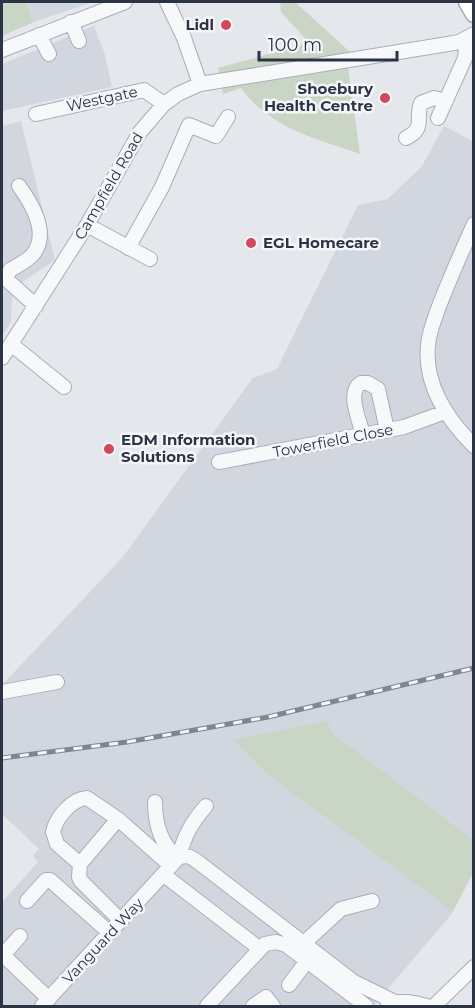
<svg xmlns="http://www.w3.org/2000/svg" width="475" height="1008" font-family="Montserrat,sans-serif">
	<rect width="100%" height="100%" fill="#e4e7ec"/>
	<path fill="#d2d6de" d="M25,2H93L34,22Z
		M94,26L105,55L112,87L2,111V64Z
		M21,121L55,260L21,283L12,298L11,322L2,336V126Z
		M444,126L473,141V873L451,915L373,1006H2V902L38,862L33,856L39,849L2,814V685L122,558L253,378L277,369L358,205L388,199L422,166Z"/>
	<path fill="#c9d6c5" d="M2,2H25L34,22L2,36Z
		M280,2H295L350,52L347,60L360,154C315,138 271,129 241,88L223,94L218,68L309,43L281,12Z
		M327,721L333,734L473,840V873L453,911L267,774L233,740Z"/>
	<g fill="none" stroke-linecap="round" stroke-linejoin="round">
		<defs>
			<path id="minor" d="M167,2L184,38L200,84
				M71,22L79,41
				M39,35L49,54
				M2,50L125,2
				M36,114L144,90L164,104
				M438,118L465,58L467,38
				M406,138C426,128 415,119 421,103L434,98L446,101
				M19,186C32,204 49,232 34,253C28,261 18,265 10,270L6,279L36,306
				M474,224C461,253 449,280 438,309C434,321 429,332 428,345C424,384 447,419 474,446
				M87,225L150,259
				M128,248L162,187L189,125L216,136L228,117
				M11,344L64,387
				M2,358L87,225L140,132L164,104L178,94L200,84L448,44L459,42L474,34
				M363,435C360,421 346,392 361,383H368L378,389L387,430
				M219,462L404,427L445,412
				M2,692L57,682
				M155,802C155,823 160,844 178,858C185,836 190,824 206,806
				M118,819L80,864L79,877L81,881L121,921
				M80,864L57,844L53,832C56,818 71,799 87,798L118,819L171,866
				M164,875L260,949
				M27,901L46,880H50L110,933
				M304,943L341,909L372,901
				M3,955L20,936
				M2,956L3,955L49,999
				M289,985L307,961
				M388,1005C400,999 415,1003 427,1006
				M42,1006L178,858C187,854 191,857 198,862L354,982L395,1002
				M207,1006L265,944L276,942L286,945L366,1006
				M253,1006L266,997L273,1006
				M434,1006L474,967"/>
			<path id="major" d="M467,2L474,14"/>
		</defs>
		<use href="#minor" stroke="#a9aeb7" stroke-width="16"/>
		<use href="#major" stroke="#a3abb8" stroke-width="19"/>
		<use href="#minor" stroke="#f7f8fa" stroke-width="14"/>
		<use href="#major" stroke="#fff" stroke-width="16"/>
		<defs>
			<path id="rail" d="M2,758L127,742L268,717L474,668"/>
		</defs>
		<use href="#rail" stroke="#7d8696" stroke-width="5"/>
		<use href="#rail" stroke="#f4f6f9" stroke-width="3" stroke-dasharray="9" stroke-linecap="butt"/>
	</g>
	<g fill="#d1495b" stroke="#f4f6f9" stroke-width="2">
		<circle cx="226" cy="25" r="6"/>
		<circle cx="385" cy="98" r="6"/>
		<circle cx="251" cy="243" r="6"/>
		<circle cx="109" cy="449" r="6"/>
	</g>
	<g text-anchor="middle" stroke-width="5" stroke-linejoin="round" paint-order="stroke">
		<g font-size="15" font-weight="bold" fill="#2b3445" stroke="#f4f6f9" text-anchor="end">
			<text x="214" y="30">Lidl</text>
			<text x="373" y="94">Shoebury<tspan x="373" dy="17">Health Centre</tspan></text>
			<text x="263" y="248" text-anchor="start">EGL Homecare</text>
			<text x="121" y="445" text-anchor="start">EDM Information<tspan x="121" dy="17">Solutions</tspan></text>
		</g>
		<g font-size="15" fill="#2b3445" stroke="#f4f6f9">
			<text transform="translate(102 99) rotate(-12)" y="5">Westgate</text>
			<text transform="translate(109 186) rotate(-60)" y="5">Campfield Road</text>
			<text transform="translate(333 441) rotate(-11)" y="5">Towerfield Close</text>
			<text transform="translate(103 941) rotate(-47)" y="5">Vanguard Way</text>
		</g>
	</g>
	<rect width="475" height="1008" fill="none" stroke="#2b3445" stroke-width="6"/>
	<path d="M259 51v9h138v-9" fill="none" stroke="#2b3445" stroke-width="3"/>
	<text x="268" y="51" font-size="18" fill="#2b3445" stroke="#f4f6f9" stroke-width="4.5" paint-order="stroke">100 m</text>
</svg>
